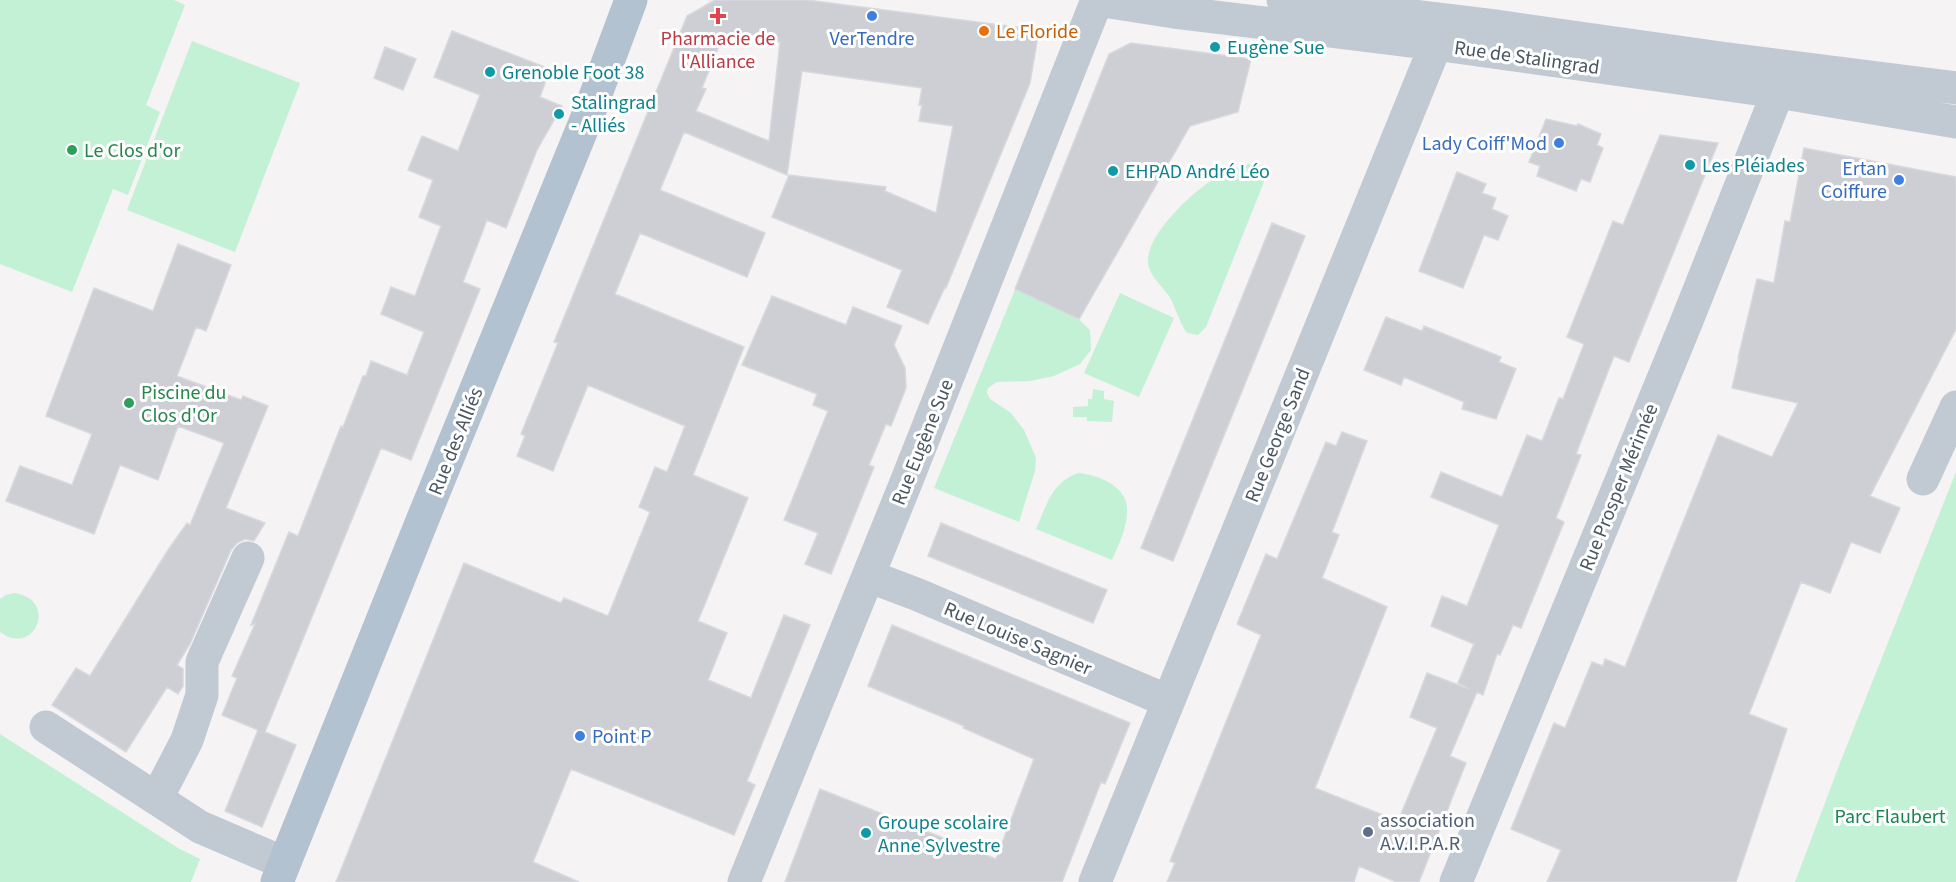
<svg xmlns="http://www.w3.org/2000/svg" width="1956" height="882" font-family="'Source Sans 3',sans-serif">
	<rect width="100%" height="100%" fill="#f5f3f3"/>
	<path fill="#c3f1d5" d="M0,0H174L185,5L146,105L160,112L128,195L113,189L72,292L0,264Z
		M192,41L300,83L235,252L127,210Z
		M1249,164L1270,167L1206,327L1198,335L1187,333C1179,322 1176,308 1169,296C1162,286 1148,274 1148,262C1146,234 1196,188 1219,176C1228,171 1239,168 1249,164Z
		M1019,280L1038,300L1074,315L1090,330L1091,350L1080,364L1054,376L1030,381L997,382L988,388L987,393L990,399L1011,413L1024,430L1036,458L1035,471L1019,522L934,488Z
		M1120,293L1174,318L1139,397L1084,373Z
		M1093,389L1104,391V399L1114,401L1112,422L1087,421V417H1073V407L1088,406V399H1092Z
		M1956,472V882H1795L1840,763Z
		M1078,473C1100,475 1130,487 1127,514C1126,530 1118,546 1112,560L1036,529C1047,505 1051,483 1078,473Z
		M14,593C59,599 35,658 0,632V599L6,595Z
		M0,734L178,848L200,859L191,882H0Z"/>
	<path fill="#cdcfd5" stroke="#d7d9de" stroke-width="1.5" fill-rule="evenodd" d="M715,0H807L1039,30L1030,83L946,288L945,287L928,324L887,307L902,270L772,217L789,175L886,187L885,191L936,213L953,126L919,121L922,105H919L922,88L802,71L787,175L684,132L660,190L765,233L747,277L640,233L615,294L744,347L693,475L748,498L698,621L727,633L708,680L751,698L784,615L810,625L747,781L755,785L734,835L571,769L533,862L579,882H336L464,563L561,603L564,598L608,616L650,512L639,507L655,467L667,472L685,426L588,385L553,471L517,456L525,436L521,434L558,343L554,342L687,16ZM741,33L773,38V41L780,42L769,141L696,111L706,89L702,88L719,46Z
		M452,31L550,69L540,97L562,106L537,150L506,228L487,220L463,282L480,289L411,460L381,448L265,732L296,745L262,827L225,811L258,730L222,715L237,678L232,676L255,624L251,625L289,532L298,536L341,426L343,427L363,376H366L371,361L407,375L424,332L381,314L391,287L415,296L441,226L419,217L433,180L408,170L422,136L458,151L480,95L434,77Z
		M1131,43L1251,59L1238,112L1190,126L1079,319L1015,289L1109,54Z
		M385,47L416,59L403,90L374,78Z
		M1546,119L1577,126L1578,124L1601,134L1597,145L1603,148L1590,182L1581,179L1576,191L1537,176L1540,166L1529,162Z
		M1660,135L1718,143L1629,362L1614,356L1576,454L1581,455L1556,518L1564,522L1521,628L1513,625L1500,655L1497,654L1483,695L1477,692L1450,756L1466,763L1419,882H1396L1359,866L1354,882H1167L1175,863L1170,861L1261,635L1237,624L1266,554L1277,559L1326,442L1336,446L1342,432L1367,441L1332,532L1339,535L1322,578L1387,607L1315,788L1398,821L1437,728L1410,717L1427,673L1469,689L1458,683L1474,644L1431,626L1442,596L1467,606L1499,525L1431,497L1441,472L1502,497L1527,435L1542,441L1559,398L1563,399L1584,344L1567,337L1613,221L1623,225Z
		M1804,148L1956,177V329L1870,496L1900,508L1880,553L1851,542L1830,593L1801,582L1749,714L1787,729L1736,882H1547L1561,850L1511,829L1554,723L1565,728L1592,662L1603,666L1605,659L1625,667L1718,435L1772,457L1798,403L1732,388L1739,358H1738L1757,279L1774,283L1785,221L1790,222Z
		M1457,172L1486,184L1482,193L1496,198L1492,209L1508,216L1498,240L1484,235L1463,288L1419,271Z
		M1272,223L1305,236L1173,561L1141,548Z
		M178,244L231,265L206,331L196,327L177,376L241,400L243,396L268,406L226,508L265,523L254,541L245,539L237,543L231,550L190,644L177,665L183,669V686L178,694L167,687L126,752L52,705L76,668L90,676L168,550L187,523L190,525L224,443L178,426L158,480L120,465L94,534L6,501L20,466L72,485L92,434L46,416L94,288L153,311Z
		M772,296L846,325L853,307L902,326L894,345L905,368L906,388L891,426L886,424L869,465L874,467L831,574L805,564L818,533L784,520L828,411L813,405L817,394L742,365Z
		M1386,317L1422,331L1424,326L1501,357L1499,362L1516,369L1496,419L1462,409L1464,402L1404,377L1401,385L1364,370Z
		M941,523L1107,590L1093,623L928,556Z
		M892,625L1130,723L1105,784L1101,782L1062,882H785L820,789L996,859L1034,759L963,728L964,726L868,686Z"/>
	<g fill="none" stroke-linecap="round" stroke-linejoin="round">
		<path stroke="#c1cad2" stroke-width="33" d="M1097,0L1174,12L1436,44L1778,92L1956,122
			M1283,0L1495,26L1721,58L1956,88
			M1923,479L1956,407
			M868,576L916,594L1168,701
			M46,727L200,827L284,863
			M157,798L187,740L202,695V662L248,558
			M744,882L905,485L1097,0
			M1095,882L1436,44L1495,26
			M1456,882L1686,323L1778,92"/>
		<path stroke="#b3c2d1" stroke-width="33" d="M277,882L422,521L590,110L631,0"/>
	</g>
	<path fill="#e0444e" stroke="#fff" stroke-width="2" d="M715 7h6v6h6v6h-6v6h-6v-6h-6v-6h6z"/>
	<g fill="#3f7fe0" stroke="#fff" stroke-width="2">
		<circle cx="872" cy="16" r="6"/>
		<circle cx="1559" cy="143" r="6"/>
		<circle cx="1899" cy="180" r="6"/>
		<circle cx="580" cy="736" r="6"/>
	</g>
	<circle fill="#e8710a" stroke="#fff" stroke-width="2" cx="984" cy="31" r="6"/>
	<g fill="#0f9aa8" stroke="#fff" stroke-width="2">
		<circle cx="1215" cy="47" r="6"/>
		<circle cx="490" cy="72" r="6"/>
		<circle cx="559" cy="114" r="6"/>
		<circle cx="1690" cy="165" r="6"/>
		<circle cx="1113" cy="171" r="6"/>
		<circle cx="866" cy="833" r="6"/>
	</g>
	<g fill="#2e9e5b" stroke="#fff" stroke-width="2">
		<circle cx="72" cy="150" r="6"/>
		<circle cx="129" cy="403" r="6"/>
	</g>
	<circle fill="#5c6f8a" stroke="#fff" stroke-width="2" cx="1368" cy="832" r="6"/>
	<g text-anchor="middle" stroke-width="6" stroke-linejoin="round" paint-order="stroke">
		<g font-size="20" fill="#c56008" stroke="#fff" text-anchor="start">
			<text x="996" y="38">Le Floride</text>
		</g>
		<g font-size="20" fill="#be3a42" stroke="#fff">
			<text x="718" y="45">Pharmacie de<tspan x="718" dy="23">l'Alliance</tspan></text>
		</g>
		<g font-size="20" fill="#366cbe" stroke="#fff" text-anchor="end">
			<text x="872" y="45" text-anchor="middle">VerTendre</text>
			<text x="1547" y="150">Lady Coiff'Mod</text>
			<text x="1887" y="175">Ertan<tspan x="1887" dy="23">Coiffure</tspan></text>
			<text x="592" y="743" text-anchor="start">Point P</text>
		</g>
		<g font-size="20" fill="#0d838f" stroke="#fff" text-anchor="start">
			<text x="1227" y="54">Eugène Sue</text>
			<text x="502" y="79">Grenoble Foot 38</text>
			<text x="571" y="109">Stalingrad<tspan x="571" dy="23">- Alliés</tspan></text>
			<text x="1702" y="172">Les Pléiades</text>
			<text x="1125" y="178">EHPAD André Léo</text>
			<text x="878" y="829">Groupe scolaire<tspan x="878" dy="23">Anne Sylvestre</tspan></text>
		</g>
		<g font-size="20" fill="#4a5661" stroke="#fff">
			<text transform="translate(1527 57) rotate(8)" y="7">Rue de Stalingrad</text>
			<text transform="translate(1277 435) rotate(-68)" y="7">Rue George Sand</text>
			<text transform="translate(455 441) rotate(-68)" y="7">Rue des Alliés</text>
			<text transform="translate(922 442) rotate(-68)" y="7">Rue Eugène Sue</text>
			<text transform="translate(1618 487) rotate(-68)" y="7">Rue Prosper Mérimée</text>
			<text transform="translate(1018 638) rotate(23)" y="7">Rue Louise Sagnier</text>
		</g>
		<g font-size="20" fill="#27864d" stroke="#fff" text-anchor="start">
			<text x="84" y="157">Le Clos d'or</text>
			<text x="141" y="399">Piscine du<tspan x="141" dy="23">Clos d'Or</tspan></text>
		</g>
		<g font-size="20" fill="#17864f" stroke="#fff">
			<text x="1890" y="823">Parc Flaubert</text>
		</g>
		<g font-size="20" fill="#4e5e75" stroke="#fff" text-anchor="start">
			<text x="1380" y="827">association<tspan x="1380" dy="23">A.V.I.P.A.R</tspan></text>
		</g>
	</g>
</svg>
